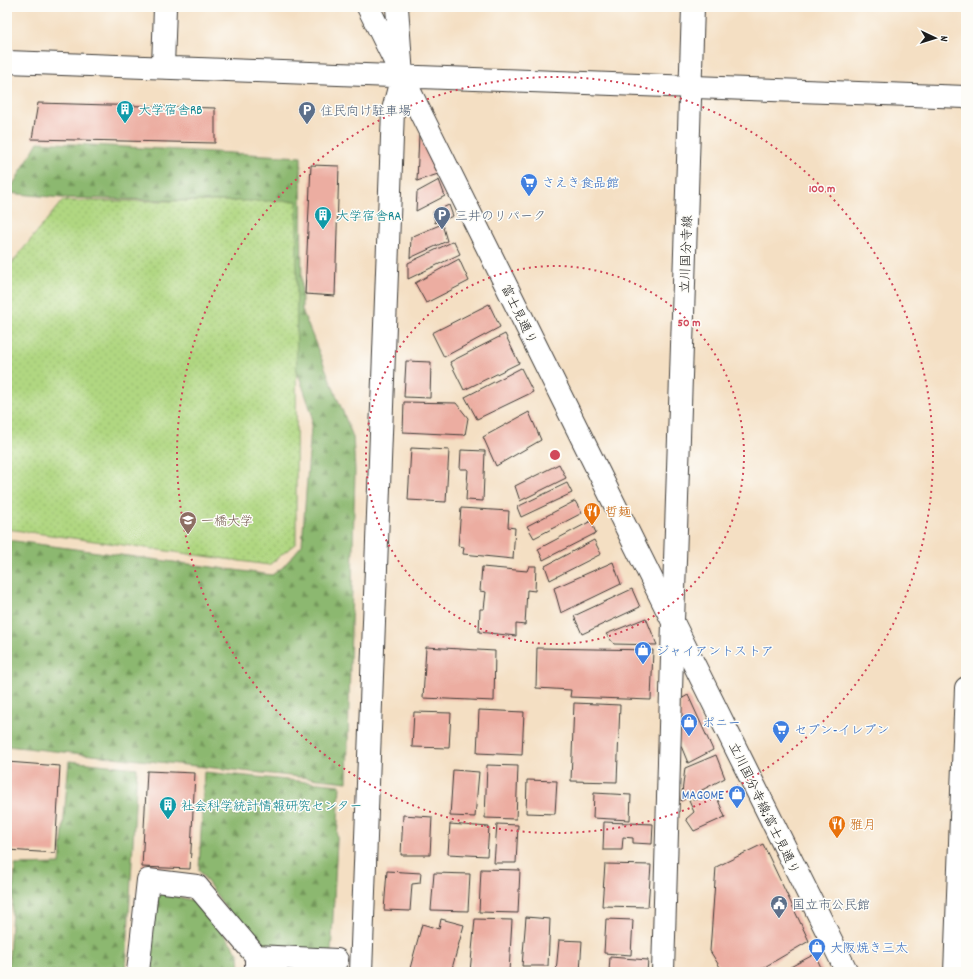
<svg xmlns="http://www.w3.org/2000/svg" width="973" height="979" font-family="Dekko,'Klee One',sans-serif">
	<defs>
		<pattern id="forest-firs" width="22" height="20" patternUnits="userSpaceOnUse"><rect width="22" height="20" fill="#8cb86f"/><path d="M5 1l3.5 6h-7zM16 11l3.5 6h-7z" fill="#72955a"/></pattern>
		<pattern id="park-dots" width="8" height="8" patternUnits="userSpaceOnUse"><rect width="8" height="8" fill="#b0d781"/><path d="M2 2h.1M6 6h.1" fill="none" stroke="#97b86f" stroke-width="1.8" stroke-linecap="round"/></pattern>
	</defs>
	<rect width="100%" height="100%" fill="#fdfcf7"/>
	<filter id="ink" filterUnits="userSpaceOnUse"><feTurbulence type="fractalNoise" baseFrequency=".025" numOctaves="2"/><feDisplacementMap in="SourceGraphic" scale="8" xChannelSelector="R" yChannelSelector="G"/><feConvolveMatrix kernelMatrix="1 2 1 2 8 2 1 2 1" color-interpolation-filters="sRGB"/></filter>
	<filter id="wash" filterUnits="userSpaceOnUse"><feTurbulence type="fractalNoise" baseFrequency=".012" numOctaves="4" result="noise"/><feDisplacementMap in="SourceGraphic" scale="16" xChannelSelector="R" yChannelSelector="G"/><feGaussianBlur stdDeviation="0.9" result="paint"/><feColorMatrix in="noise" values="0 0 0 0 0 0 0 0 0 0 0 0 0 0 0 0 0 1.4 0 .05"/><feComposite in="paint" operator="in"/></filter>
	<g filter="url(#wash)">
		<rect width="100%" height="100%" fill="#f4dfc3"/>
		<path fill="url(#forest-firs)" stroke="#546a46" d="M38,142L301,157L302,310L353,437L355,470L347,782L7,746V540L272,575L283,567L302,545L312,414L297,370L275,363L267,202L62,198L8,193Z
			M69,761L137,768L126,972H8L15,865L60,864Z
			M204,772L340,785L331,954L251,944L199,870Z
			M158,892L199,902L239,954L240,972H147Z
			M268,966L330,972H267Z"/>
		<path fill="url(#park-dots)" stroke="#667a4e" d="M62,201H297L296,543L269,565L7,529V269Z"/>
		<g id="blocks">
			<path fill="#ecada1" d="M38,103L215,108V143L32,139Z
				M419,134L438,174L417,181Z
				M311,165L339,166L335,296L305,294Z
				M439,180L445,196L416,211L417,192Z
				M449,205L453,216L435,223L433,212Z
				M442,224L447,241L410,258L411,237Z
				M454,241L460,254L408,279V263Z
				M459,259L469,281L426,303L415,283Z
				M489,304L500,327L444,357L432,333Z
				M505,334L519,363L464,390L450,362Z
				M406,361L431,362L430,398L404,397Z
				M521,368L533,392L477,419L465,397Z
				M404,402L456,403L468,418L465,435L403,432Z
				M529,412L541,440L496,466L483,437Z
				M411,448L449,450L446,502L408,500Z
				M461,450L485,451L483,501L466,500L468,469H460Z
				M559,464L566,478L520,501L515,486Z
				M567,483L572,493L521,517L517,507Z
				M575,501L582,513L534,538L527,526Z
				M461,508L509,511L508,527L515,528L513,559L463,554L464,547L458,546Z
				M591,521L596,533L543,560L538,549Z
				M594,540L601,554L550,580L545,566Z
				M613,562L621,584L561,613L554,588Z
				M529,566H536L535,591L527,590L525,625L516,624V636L479,632L480,609H484L486,592L480,591L482,567L527,571Z
				M632,589L640,607L582,634L574,616Z
				M646,618L657,645L614,644L606,634Z
				M426,647L495,651L494,701L423,698Z
				M537,648L653,650L651,700L570,697L571,690L536,688Z
				M688,695L713,750L688,763L679,741L681,699Z
				M574,703L620,705L617,782L571,781Z
				M479,710L524,712L522,755L477,753Z
				M414,712L451,713L449,748L412,747Z
				M716,755L725,778L681,801L685,768Z
				M7,762L60,766L55,853L7,850Z
				M487,765L518,766L516,819L485,818Z
				M453,770L479,772L475,817L450,816Z
				M147,771L195,773L190,869L142,867Z
				M527,780L557,781L555,814L526,813Z
				M594,793L631,795L630,820L593,818Z
				M716,795L725,817L694,831L686,819L694,812L689,801Z
				M403,815L432,817L430,855H401Z
				M604,822L653,824L652,844L633,843V838L623,837L622,850H603Z
				M450,824L489,827L487,856L448,854Z
				M497,824L518,825L516,863H494Z
				M763,844L809,941L756,972H723L710,951L716,867Z
				M605,864L651,865L648,907L602,906Z
				M481,869L520,870L518,913L479,912Z
				M387,871L421,873L420,883L412,884L410,911L384,910Z
				M434,873L470,874L468,911L431,910Z
				M526,917L550,919L548,966H522Z
				M441,919L464,925L451,972H409L422,924L439,929Z
				M475,919L512,920L509,972H470Z
				M606,919L633,920L631,955L604,953Z
				M559,940L582,941L580,972H556Z
				M815,954L823,972H781Z
				M610,957L648,960L647,972H609Z"/>
		</g>
	</g>
	<g filter="url(#ink)">
		<use href="#blocks" fill-opacity="0" stroke="#3c3935" stroke-width="1"/>
		<g fill="none" stroke-linecap="round" stroke-linejoin="round">
			<defs>
				<path id="minor" d="M368,7L673,622L663,972
					M7,62L966,97
					M163,67L165,7
					M256,956L337,960L334,962Z
					M138,972L148,880L197,886L256,956V972
					M361,972L393,110L402,76L397,7
					M955,972L966,688"/>
				<path id="major" d="M693,7L673,622L847,972"/>
			</defs>
			<use href="#minor" stroke="#3c3935" stroke-width="24"/>
			<use href="#major" stroke="#3c3935" stroke-width="24"/>
			<use href="#minor" stroke="#fff" stroke-width="22"/>
			<use href="#major" stroke="#fff" stroke-width="22"/>
		</g>
	</g>
	<g fill="none" stroke="#d1495b" stroke-width="2" stroke-dasharray="2 4">
		<circle cx="555" cy="455" r="189"/>
		<circle cx="555" cy="455" r="378"/>
	</g>
	<defs>
		<symbol id="building-pin" viewBox="-11 -11 22 30"><path d="M0 17L-7.5 6A9.5 9.5 0 1 1 7.5 6Z" fill="#0f9aa8" stroke="#fdfcf7"/><path d="M-4-6H4V6H1V3H-1V6H-4ZM-2.5-4.3h1.7v1.8h-1.7ZM.8-4.3h1.7v1.8H.8ZM-2.5-1h1.7V.8h-1.7ZM.8-1h1.7V.8H.8Z" fill="#fff"/></symbol>
		<symbol id="parking-pin" viewBox="-11 -11 22 30"><path d="M0 17L-7.5 6A9.5 9.5 0 1 1 7.5 6Z" fill="#5c6f8a" stroke="#fdfcf7"/><path d="M-3.5-5.5H1a3.5 3.5 0 0 1 0 7H-1V5.5H-3.5ZM-1-3.4V-.6H.8a1.4 1.4 0 0 0 0-2.8Z" fill="#fff"/></symbol>
		<symbol id="supermarket-pin" viewBox="-11 -11 22 30"><path d="M0 17L-7.5 6A9.5 9.5 0 1 1 7.5 6Z" fill="#3f7fe0" stroke="#fdfcf7"/><path d="M-6-5.5h2.5l.6 2H6L4.5 2H-2.5L-4.4-4H-6ZM-1.5 3.2a1.3 1.3 0 1 0 .1 0ZM3 3.2a1.3 1.3 0 1 0 .1 0Z" fill="#fff"/></symbol>
		<symbol id="restaurant-pin" viewBox="-11 -11 22 30"><path d="M0 17L-7.5 6A9.5 9.5 0 1 1 7.5 6Z" fill="#e8710a" stroke="#fdfcf7"/><path d="M-5-6h1v4h1v-4h1v4h1v-4h1v5L-1.5 .5V6h-2V.5L-5-1ZM5-6V6H3V1.5H1.5Q1.5-4 5-6Z" fill="#fff"/></symbol>
		<symbol id="university-pin" viewBox="-11 -11 22 30"><path d="M0 17L-7.5 6A9.5 9.5 0 1 1 7.5 6Z" fill="#8d6e63" stroke="#fdfcf7"/><path d="M0-5L7-2L0 1L-7-2ZM-4 1L0 2.5L4 1V4Q0 6-4 4Z" fill="#fff"/></symbol>
		<symbol id="shop-pin" viewBox="-11 -11 22 30"><path d="M0 17L-7.5 6A9.5 9.5 0 1 1 7.5 6Z" fill="#3f7fe0" stroke="#fdfcf7"/><path d="M-5-2.5h2.3a2.7 3.5 0 0 1 5.4 0H5L5.5 6h-11ZM-1.5-2.5h3a1.5 2.3 0 0 0-3 0Z" fill="#fff"/></symbol>
		<symbol id="civic-pin" viewBox="-11 -11 22 30"><path d="M0 17L-7.5 6A9.5 9.5 0 1 1 7.5 6Z" fill="#5c6f8a" stroke="#fdfcf7"/><path d="M-.6-6.5H3V-4.5H.6V-3L4-1V1h2V6H-6V1h2V-1L-.6-3ZM-1.2 2.5V6h2.4V2.5Z" fill="#fff"/></symbol>
	</defs>
	<g fill-rule="evenodd">
		<use href="#building-pin" x="115" y="99" width="20" height="27"/>
		<use href="#parking-pin" x="297" y="100" width="20" height="27"/>
		<use href="#supermarket-pin" x="519" y="172" width="20" height="27"/>
		<use href="#building-pin" x="313" y="205" width="20" height="27"/>
		<use href="#parking-pin" x="432" y="205" width="20" height="27"/>
		<use href="#restaurant-pin" x="582" y="501" width="20" height="27"/>
		<use href="#university-pin" x="178" y="510" width="20" height="27"/>
		<use href="#shop-pin" x="633" y="640" width="20" height="27"/>
		<use href="#shop-pin" x="679" y="712" width="20" height="27"/>
		<use href="#supermarket-pin" x="771" y="719" width="20" height="27"/>
		<use href="#shop-pin" x="727" y="784" width="20" height="27"/>
		<use href="#building-pin" x="158" y="795" width="20" height="27"/>
		<use href="#restaurant-pin" x="827" y="814" width="20" height="27"/>
		<use href="#civic-pin" x="769" y="894" width="20" height="27"/>
		<use href="#shop-pin" x="807" y="937" width="20" height="27"/>
	</g>
	<g text-anchor="middle" stroke-width="3" stroke-linejoin="round" paint-order="stroke">
		<g font-size="13" fill="#0d838f" stroke="#fdfcf7" text-anchor="start">
			<text x="138" y="114">大学宿舎RB</text>
			<text x="336" y="220">大学宿舎RA</text>
			<text x="181" y="810">社会科学統計情報研究センター</text>
		</g>
		<g font-size="13" fill="#4e5e75" stroke="#fdfcf7" text-anchor="start">
			<text x="320" y="115">住民向け駐車場</text>
			<text x="455" y="220">三井のリパーク</text>
			<text x="792" y="909">国立市公民館</text>
		</g>
		<g font-size="13" fill="#366cbe" stroke="#fdfcf7" text-anchor="start">
			<text x="542" y="187">さえき食品館</text>
			<text x="656" y="655">ジャイアントストア</text>
			<text x="702" y="727">ポニー</text>
			<text x="794" y="734">セブン-イレブン</text>
			<text x="724" y="799" text-anchor="end">MAGOME</text>
			<text x="830" y="952">大阪焼き三太</text>
		</g>
		<g font-size="13" fill="#1c1c1c" stroke="#fdfcf7">
			<text transform="translate(685 254) rotate(-88)" y="5">立川国分寺線</text>
			<text transform="translate(520 314) rotate(64)" y="5">富士見通り</text>
			<text transform="translate(765 808) rotate(64)" y="5">立川国分寺線;富士見通り</text>
		</g>
		<g font-size="13" fill="#c56008" stroke="#fdfcf7" text-anchor="start">
			<text x="605" y="516">哲麺</text>
			<text x="850" y="829">雅月</text>
		</g>
		<g font-size="13" fill="#785e54" stroke="#fdfcf7" text-anchor="start">
			<text x="201" y="525">一橋大学</text>
		</g>
	</g>
	<circle cx="555" cy="455" r="6" fill="#d1495b" stroke="#fdfcf7" stroke-width="2"/>
	<g font-size="12" text-anchor="middle" font-weight="bold" fill="#d1495b" stroke="#fdfcf7" stroke-width="3" stroke-linejoin="round" paint-order="stroke">
		<text x="822" y="192">100 m</text>
		<text x="689" y="326">50 m</text>
	</g>
	<rect width="973" height="979" fill="none" stroke="#fdfcf7" stroke-width="24"/>
	<g transform="translate(935 38) rotate(94)" stroke="#fdfcf7" stroke-width="3" paint-order="stroke">
	<path d="M0-3L7 15L0 10L-7 15Z" fill="#1c1c1c"/>
	<text y="-6" font-size="11" font-weight="bold" text-anchor="middle" fill="#1c1c1c">N</text>
	</g>
</svg>
